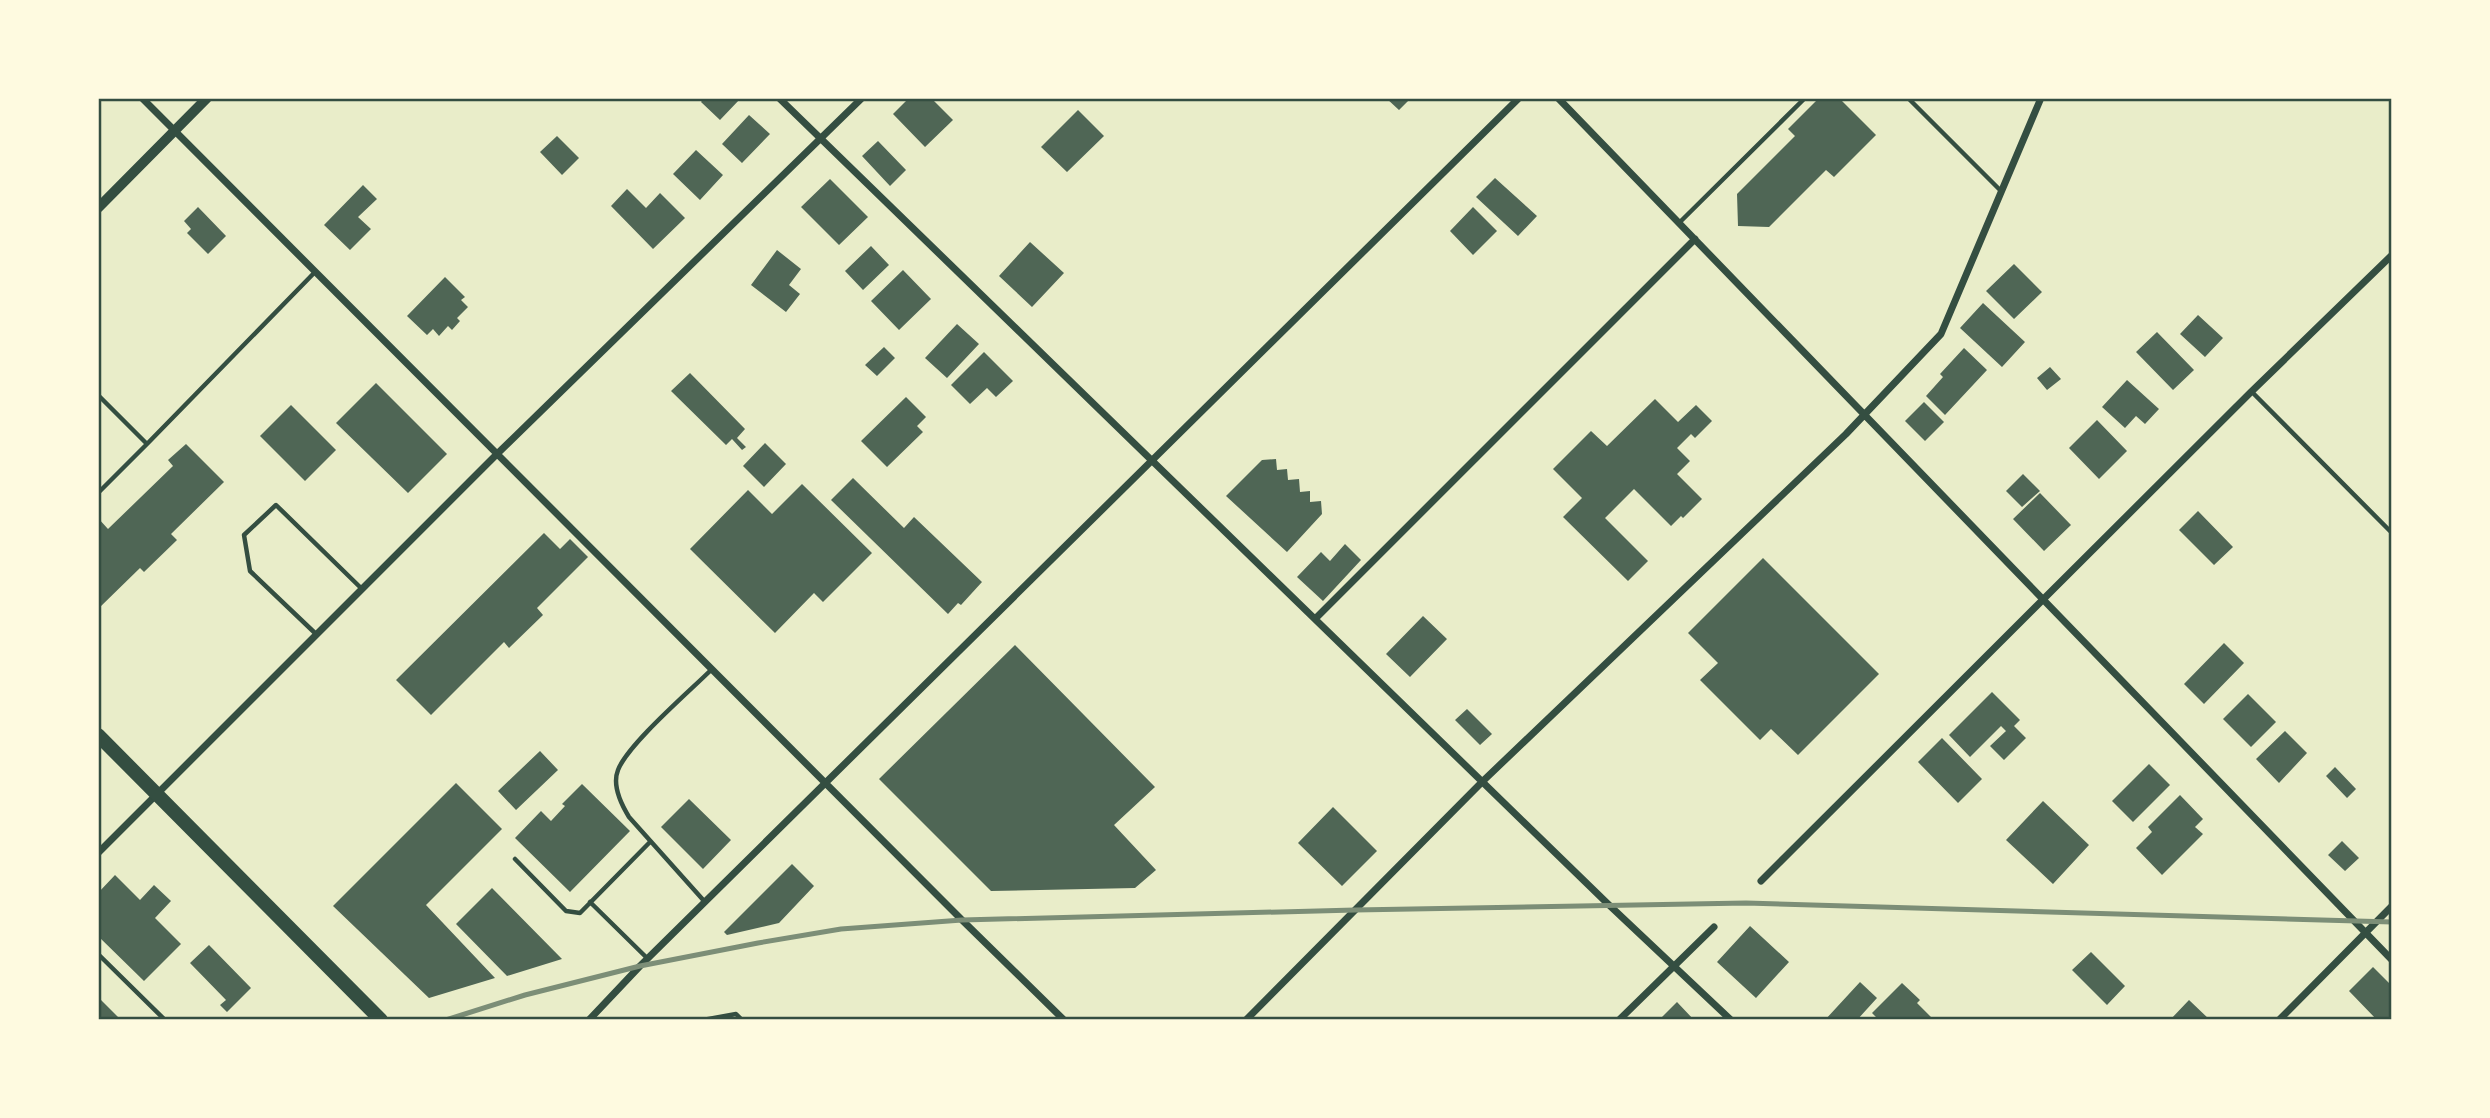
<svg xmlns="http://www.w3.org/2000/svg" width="2490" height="1118" font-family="'Source Sans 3',sans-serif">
	<rect width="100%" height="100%" fill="#e9edc9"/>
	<path fill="#4f6655" d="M704,98H738L740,99L720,120L701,102Z
		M909,98H931L953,120L925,147L893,114Z
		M1386,98H1411L1399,110Z
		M1819,98H1839L1876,135L1834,177L1826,170L1769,227L1738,226L1737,194L1795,136L1788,129Z
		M1078,110L1104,136L1067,172L1041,147Z
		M749,115L770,134L742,163L722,144Z
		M557,136L579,158L562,175L540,152Z
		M878,141L906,170L890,186L862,156Z
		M696,150L723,175L700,200L673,174Z
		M1495,178L1537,216L1518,236L1476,197Z
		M830,179L868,217L839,245L801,207Z
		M363,185L377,199L358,217L371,229L350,250L324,225Z
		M627,189L646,208L660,193L685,218L653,249L611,206Z
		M198,207L226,236L208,254L187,233L191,229L184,221Z
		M1473,207L1497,231L1473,255L1450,231Z
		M1030,242L1064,273L1032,307L999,276Z
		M871,246L889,265L863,290L845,271Z
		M777,250L801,269L789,285L800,294L786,312L751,285Z
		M2014,264L2042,292L2014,319L1986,291Z
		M903,270L931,299L899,330L871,301Z
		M445,277L465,297L461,300L468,307L457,318L460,321L452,330L448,326L439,336L433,329L427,335L407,316Z
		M1983,303L2025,342L2002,367L1960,328Z
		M2198,315L2223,338L2205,357L2180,334Z
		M957,324L979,344L947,378L925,358Z
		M2157,332L2194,370L2173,390L2136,352Z
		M884,347L895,358L877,376L865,365Z
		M1964,348L1987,370L1945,415L1926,396L1943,377L1940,374Z
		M984,352L1013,381L996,397L987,388L970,404L951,385Z
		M2050,367L2061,379L2047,390L2037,378Z
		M690,373L745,429L737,438L746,447L742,450L732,439L726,445L671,391Z
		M2127,380L2159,409L2145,424L2136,416L2125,428L2102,407Z
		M376,383L447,454L408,493L336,423Z
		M906,397L926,417L917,426L923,432L887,467L861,441Z
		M1655,399L1678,422L1696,405L1712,421L1695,438L1691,434L1677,448L1690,461L1677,474L1702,499L1683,518L1681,516L1671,526L1634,489L1605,518L1648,561L1628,581L1563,517L1582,498L1553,469L1591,431L1607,446Z
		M1924,402L1944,422L1925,441L1905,421Z
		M291,405L336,450L305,481L260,436Z
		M2097,420L2127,451L2099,479L2069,448Z
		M765,443L786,464L764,487L743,466Z
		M186,444L224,482L171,534L177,540L144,572L140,568L98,609V518L108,529L173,466L168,460Z
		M1276,459L1277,470L1287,469L1288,480L1299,479L1300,492L1310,491V502L1321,501L1322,514L1287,552L1226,496L1262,460Z
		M2023,474L2040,491L2022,507L2006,491Z
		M853,478L904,528L914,517L982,582L961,605L958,603L948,614L831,500Z
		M802,484L872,553L823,602L814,593L775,633L690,549L748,490L772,514Z
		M2040,493L2071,525L2044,551L2013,519Z
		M2198,511L2233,547L2214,565L2179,530Z
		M544,533L560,549L570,539L588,557L537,608L543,615L509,648L504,642L431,715L396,680Z
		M1345,544L1361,560L1323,601L1297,577L1321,552L1330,561Z
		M1763,558L1879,674L1798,755L1771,729L1760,740L1700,680L1718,663L1688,633Z
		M1423,616L1447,639L1410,677L1386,654Z
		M2224,643L2244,663L2204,704L2184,684Z
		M1015,645L1155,787L1114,825L1156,870L1135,888L991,891L879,779Z
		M1992,692L2020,720L2014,726L2026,738L2004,760L1990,746L2006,731L2001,726L1970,757L1949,735Z
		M2248,694L2276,722L2251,747L2223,719Z
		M1467,709L1492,734L1480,745L1455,720Z
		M2285,731L2307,753L2279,783L2256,759Z
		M1942,738L1982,779L1958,803L1918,762Z
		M540,751L558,770L516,810L498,791Z
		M2149,764L2170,785L2133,822L2112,801Z
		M2335,767L2356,789L2347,798L2326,776Z
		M456,783L502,829L426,905L495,978L429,998L333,906Z
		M582,784L630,831L570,892L515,838L541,811L551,821L565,806L562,804Z
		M2180,795L2203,819L2195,827L2203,834L2162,875L2136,848L2152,832L2148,827Z
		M689,799L731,840L703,869L661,827Z
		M2043,801L2089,845L2053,884L2006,840Z
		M1333,807L1377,851L1342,886L1298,843Z
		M2342,841L2359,858L2345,871L2328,855Z
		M792,864L814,886L779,923L727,935L724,932Z
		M115,875L140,900L154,885L171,901L155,918L181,944L144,981L98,936V893Z
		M492,888L562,959L507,976L456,924Z
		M1750,926L1789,962L1756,998L1717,962Z
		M209,945L251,988L227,1012L220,1005L226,1000L190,963Z
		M2091,952L2125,986L2107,1005L2072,970Z
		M2373,967L2392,986V1020H2377L2349,991Z
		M1860,982L1877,998L1857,1020H1825Z
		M1902,983L1920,1000L1917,1003L1934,1020H1879L1872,1013Z
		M98,997L121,1020H98Z
		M2189,1000L2210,1020H2170Z
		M1677,1002L1694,1020H1659Z"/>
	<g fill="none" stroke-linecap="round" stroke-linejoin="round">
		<path stroke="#344e41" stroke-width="4.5" d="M1908,98L2001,191
			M1679,223L1805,98
			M2252,392L2392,533
			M98,395L147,444L98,493
			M147,444L315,272
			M316,634L250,571L244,535L276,505L362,589
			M515,859L566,911L580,913L650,842
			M590,902L647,958
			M705,902L629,817C621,804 612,785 618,770C628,744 690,691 712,669
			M98,954L165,1020
			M703,1020L736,1014L742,1020"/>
		<path stroke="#344e41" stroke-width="7" d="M142,98L962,920L1064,1020
			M779,98L1608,904L1731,1020
			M1558,98L2392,960
			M1316,618L1695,239
			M98,853L497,454L862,98
			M1761,881L2251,392L2392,255
			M589,1020L640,966L1519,98
			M1246,1020L1483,781L1846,434L1941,334L2041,98
			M1619,1020L1714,927
			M2279,1020L2392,906"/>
		<path stroke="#344e41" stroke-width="10" d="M98,208L207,98"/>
		<path stroke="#344e41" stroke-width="14" d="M98,735L381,1020"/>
		<path stroke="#7c8e77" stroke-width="5" d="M446,1020L525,995L640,966L758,943L841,929L962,920L1355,910L1746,903L2392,922"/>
	</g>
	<rect width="2490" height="1118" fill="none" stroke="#fefae0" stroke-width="200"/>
	<rect x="100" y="100" width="2290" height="918" fill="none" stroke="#344e41" stroke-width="2.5"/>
</svg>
